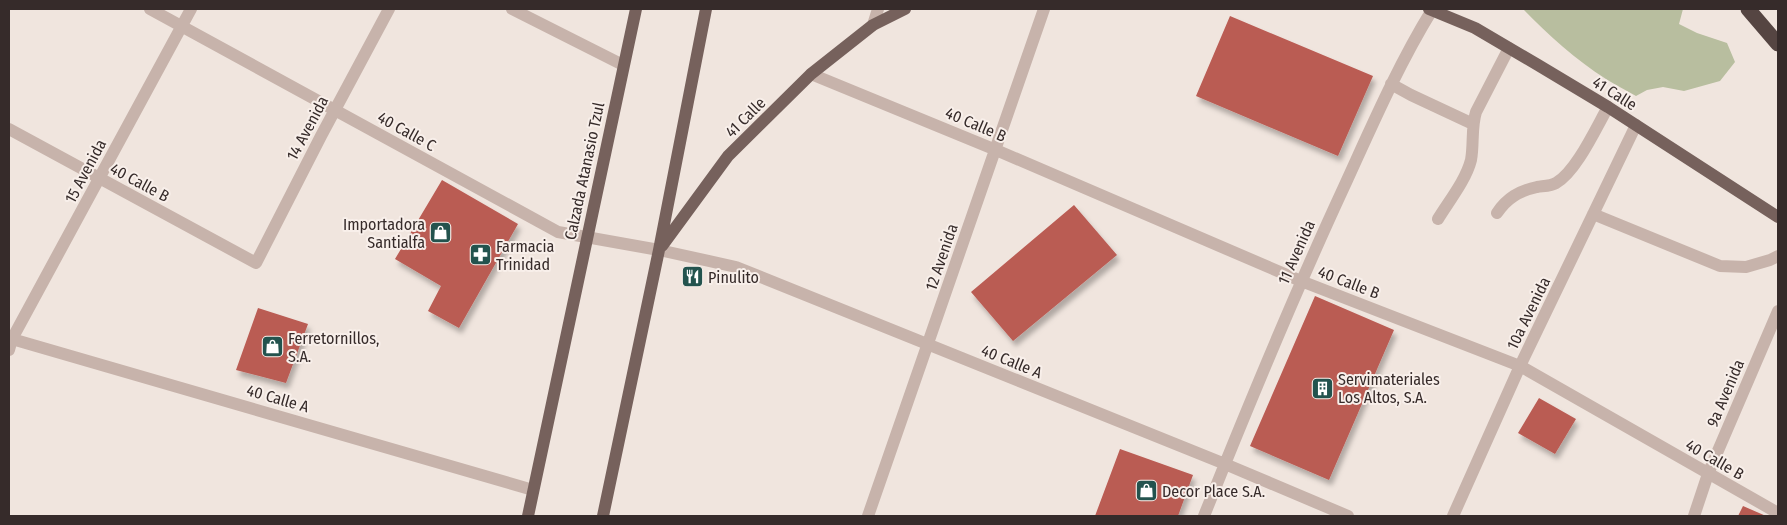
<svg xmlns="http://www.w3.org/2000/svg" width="1787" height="525" font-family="'Fira Sans Condensed',sans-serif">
	<defs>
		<filter id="shadow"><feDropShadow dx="3" dy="5.5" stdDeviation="2.5" flood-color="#0004"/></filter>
	</defs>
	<rect width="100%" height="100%" fill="#f0e5de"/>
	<path fill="#b8be9f" d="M1523,9H1683L1679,24L1697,33L1727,43L1735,62L1720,81L1684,91L1663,87L1647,90L1636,96C1626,90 1615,85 1606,79C1576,60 1547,34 1523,9Z"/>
	<path fill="#ba5b53" filter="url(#shadow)" d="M1230,16L1373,76L1338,156L1196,96Z
		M442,180L518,224L459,328L428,311L441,286L395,259Z
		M1074,205L1117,255L1013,341L971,292Z
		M1315,296L1394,330L1329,480L1250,446Z
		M258,308L308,324L286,383L236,370Z
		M1539,398L1576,419L1555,454L1518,433Z
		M1120,449L1193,475L1178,516H1095Z
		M1743,506L1766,516H1738Z"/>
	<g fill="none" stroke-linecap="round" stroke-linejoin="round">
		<path stroke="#c7b3ab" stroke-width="12" d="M150,9L558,232L659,250L736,267L1225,464L1348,516
			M512,9L623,65
			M873,25L878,9
			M811,74L996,150L1301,281L1520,366L1778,513
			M1391,84L1411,95L1473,124
			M9,129L256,263L321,136L389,9
			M1497,213C1507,198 1519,191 1537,187C1543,186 1551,186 1556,183C1576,172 1596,128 1608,107
			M1593,214L1720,266L1746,267L1770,260L1778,256
			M1438,219C1449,201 1466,180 1471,160C1474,144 1471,128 1476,112L1509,48
			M12,339L533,490
			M9,350L12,339L191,9
			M868,516L1044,9
			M1204,516C1248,406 1293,297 1343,189C1371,128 1397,67 1432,10
			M1453,516L1520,366L1636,125
			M1694,516L1708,474L1778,311"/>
		<path stroke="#76615c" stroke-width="12" d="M1429,9L1475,28L1538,65L1608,107L1778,217
			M662,246L728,156L811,74L873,25L905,9
			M528,516L636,9
			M603,516L659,250L706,9"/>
		<path stroke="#554542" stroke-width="15" d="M1748,9L1778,44"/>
	</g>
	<defs>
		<symbol id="shop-square" viewBox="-11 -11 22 22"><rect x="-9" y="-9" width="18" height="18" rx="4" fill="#23534e" stroke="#f8efea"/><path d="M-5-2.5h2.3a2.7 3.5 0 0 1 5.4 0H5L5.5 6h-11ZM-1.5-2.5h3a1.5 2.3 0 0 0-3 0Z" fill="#fff"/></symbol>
		<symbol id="pharmacy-square" viewBox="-11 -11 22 22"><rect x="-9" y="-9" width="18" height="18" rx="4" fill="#23534e" stroke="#f8efea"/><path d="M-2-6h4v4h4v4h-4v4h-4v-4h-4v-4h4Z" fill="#fff"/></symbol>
		<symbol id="restaurant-square" viewBox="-11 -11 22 22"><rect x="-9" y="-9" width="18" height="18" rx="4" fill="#23534e" stroke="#f8efea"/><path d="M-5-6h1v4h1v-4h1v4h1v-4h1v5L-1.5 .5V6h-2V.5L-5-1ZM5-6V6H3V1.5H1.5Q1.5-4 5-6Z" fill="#fff"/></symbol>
		<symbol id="building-square" viewBox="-11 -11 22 22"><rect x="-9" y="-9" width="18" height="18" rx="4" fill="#23534e" stroke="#f8efea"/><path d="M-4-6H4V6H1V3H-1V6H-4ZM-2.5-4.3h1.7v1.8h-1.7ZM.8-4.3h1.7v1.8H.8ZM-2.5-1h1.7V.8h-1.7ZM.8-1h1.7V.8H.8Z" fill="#fff"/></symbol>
	</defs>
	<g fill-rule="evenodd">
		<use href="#shop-square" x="428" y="220" width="25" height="25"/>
		<use href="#pharmacy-square" x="468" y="242" width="25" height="25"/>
		<use href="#restaurant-square" x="680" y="264" width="25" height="25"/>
		<use href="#shop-square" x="260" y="334" width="25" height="25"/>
		<use href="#building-square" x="1310" y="376" width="25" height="25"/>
		<use href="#shop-square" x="1134" y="478" width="25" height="25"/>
	</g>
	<g text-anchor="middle" stroke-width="4" stroke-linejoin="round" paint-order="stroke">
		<g font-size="16" fill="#362b2a" stroke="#f8efea">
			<text transform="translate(1615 93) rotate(32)" y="6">41 Calle</text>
			<text transform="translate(745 117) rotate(-45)" y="6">41 Calle</text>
			<text transform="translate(976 124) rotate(23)" y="6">40 Calle B</text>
			<text transform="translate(307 128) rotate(-62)" y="6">14 Avenida</text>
			<text transform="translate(407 131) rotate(29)" y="6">40 Calle C</text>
			<text transform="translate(85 171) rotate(-62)" y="6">15 Avenida</text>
			<text transform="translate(584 171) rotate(-78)" y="6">Calzada Atanasio Tzul</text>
			<text transform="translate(140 182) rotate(28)" y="6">40 Calle B</text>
			<text transform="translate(1296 252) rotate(-66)" y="6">11 Avenida</text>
			<text transform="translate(941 257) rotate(-71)" y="6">12 Avenida</text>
			<text transform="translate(1349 282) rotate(21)" y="6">40 Calle B</text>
			<text transform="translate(1528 313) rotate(-64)" y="6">10a Avenida</text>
			<text transform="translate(1012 361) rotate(22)" y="6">40 Calle A</text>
			<text transform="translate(1725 393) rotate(-67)" y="6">9a Avenida</text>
			<text transform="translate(278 398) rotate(16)" y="6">40 Calle A</text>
			<text transform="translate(1715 459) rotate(30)" y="6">40 Calle B</text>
		</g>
		<g font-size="16" fill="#362b2a" stroke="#f8efea" text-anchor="start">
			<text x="425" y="230" text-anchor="end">Importadora<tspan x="425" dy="18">Santialfa</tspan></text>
			<text x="496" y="252">Farmacia<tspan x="496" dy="18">Trinidad</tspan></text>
			<text x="708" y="283">Pinulito</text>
			<text x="288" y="344">Ferretornillos,<tspan x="288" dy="18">S.A.</tspan></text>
			<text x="1338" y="385">Servimateriales<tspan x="1338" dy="18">Los Altos, S.A.</tspan></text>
			<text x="1162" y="497">Decor Place S.A.</text>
		</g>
	</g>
	<rect width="1787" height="525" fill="none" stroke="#362b2a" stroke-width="20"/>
</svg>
